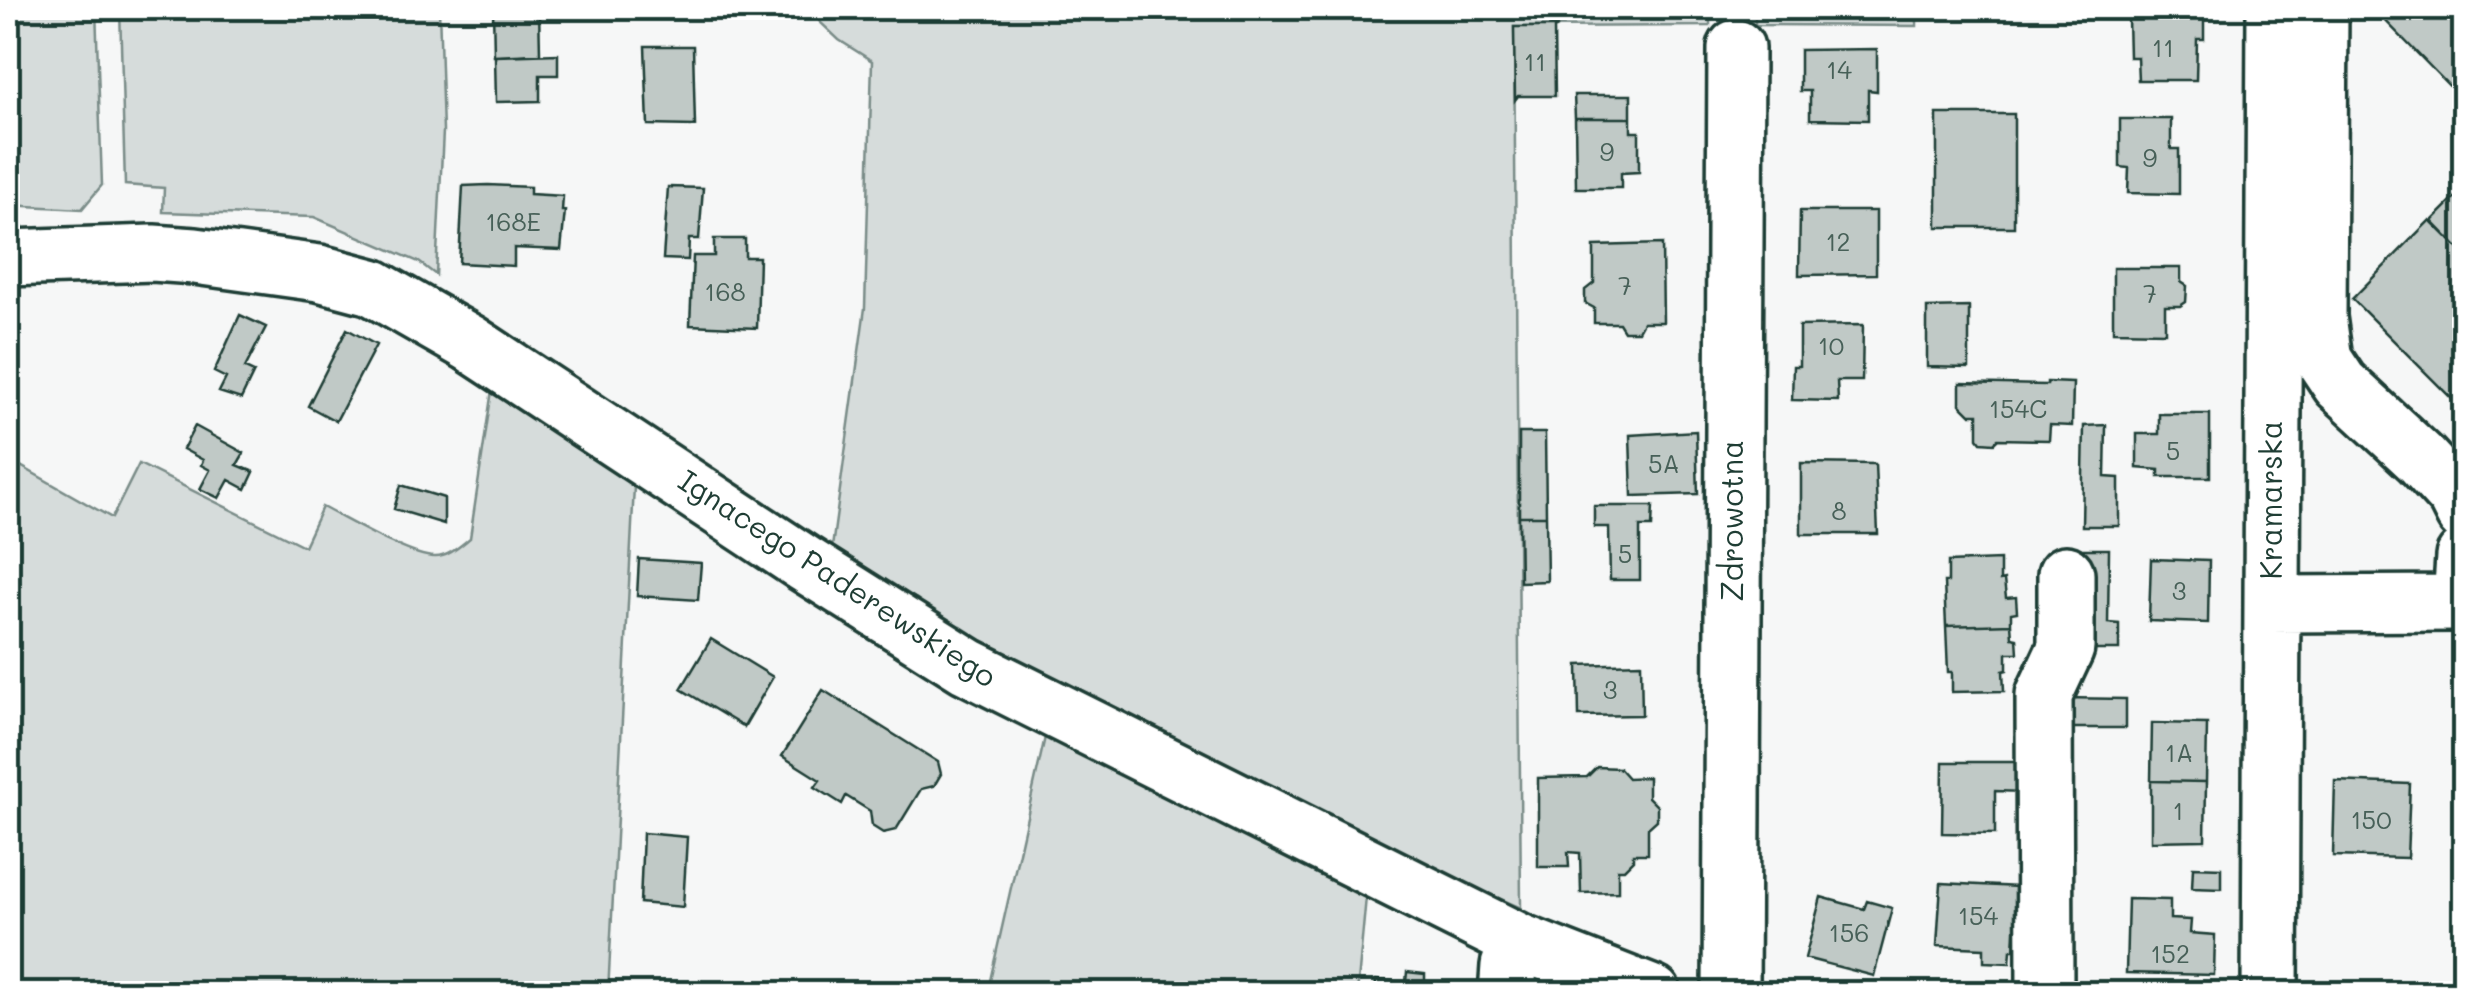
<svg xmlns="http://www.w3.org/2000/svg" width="2472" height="1001" font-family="Mali,sans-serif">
	<rect width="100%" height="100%" fill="#f6f7f7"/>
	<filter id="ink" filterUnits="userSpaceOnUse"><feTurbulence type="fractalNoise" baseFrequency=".01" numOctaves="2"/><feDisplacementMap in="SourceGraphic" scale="20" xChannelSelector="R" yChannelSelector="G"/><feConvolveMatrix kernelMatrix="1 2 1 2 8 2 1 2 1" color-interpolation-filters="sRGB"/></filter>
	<g filter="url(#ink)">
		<path fill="#d6dcdb" stroke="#7a8c88" stroke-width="2.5" d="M8,8H96L102,185L82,209L8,205Z
			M120,8H439L443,131L436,275L419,262L314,217L163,212L164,188L125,185Z
			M820,8H1710V26L1514,27L1521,908L1004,679L946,632L917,599L830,562L865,308L872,61L839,40L820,22Z
			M1755,8H1917V26L1755,25Z
			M492,390L634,486L608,993H8V446L19,465L112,518L139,464L304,546L322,507C346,519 410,557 434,557C447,558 460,546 470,538Z
			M1045,737L1184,803L1366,897L1357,993L987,994Z"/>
		<path fill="#c0c9c6" stroke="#1f3d34" stroke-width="2.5" d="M493,8H539L540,54L494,56Z
			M2138,8H2196V18H2138Z
			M2382,8H2464V101L2377,12Z
			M2128,18H2204V39H2197L2196,80H2138L2137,57H2129Z
			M1514,27H1558L1554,29L1555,96H1518L1515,100Z
			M645,46H693L695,126L648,125Z
			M1877,49V91L1868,90V120L1810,119V91H1800V50Z
			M558,54V75H540V101L496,102L495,56Z
			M1574,95H1631V118H1575Z
			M1937,114H2014V227H1937Z
			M1575,118H1631V132H1639V172L1621,173V188H1576Z
			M2120,119H2171V149H2179V194L2128,193L2129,168L2120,167Z
			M488,185L530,187V194L563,196L562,211H565L561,250L514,248V266L459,263L463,186Z
			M668,187L703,188L699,239H689L688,260L663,259Z
			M2464,189V254L2432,221Z
			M1800,211H1876V274L1799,275Z
			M2430,220L2464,254V411L2352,299Z
			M714,239H745V257H759L757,328L690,325L693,256H714Z
			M1662,244L1663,322H1643L1638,331H1624L1619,323H1594V308L1585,303V290L1594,283V246Z
			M2113,268H2181V282L2187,286L2186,302L2180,306H2165V332L2113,331Z
			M1969,307V368L1927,367V308Z
			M240,315L266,327L245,368L254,372L241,399L219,392L226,378L214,372Z
			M1863,325L1862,381H1837L1838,401L1792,400L1793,366H1799V326Z
			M347,329L376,345L336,421L308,406Z
			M2047,382L2073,383L2072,426L2050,425L2049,440L1998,439L1994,443L1981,442L1978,438V414H1970L1960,404V383L2047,385Z
			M2159,414H2210V477H2159V470L2137,468V434H2159Z
			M2106,425L2105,477L2119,478V526H2082L2084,426Z
			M195,426L244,453L237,465L254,472L246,489L229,480L219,498L200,489L210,470L201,465L203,460L183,449Z
			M1696,431L1698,494L1632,496L1630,435Z
			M1519,433H1545L1546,516H1519Z
			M1801,463L1875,464L1878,534H1801Z
			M401,485L444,498V524L394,509Z
			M1594,506H1653L1652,527H1640V580H1610L1609,527H1594Z
			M1519,516H1546L1547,581L1520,582Z
			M2082,549H2109L2108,623L2119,624V650H2081Z
			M639,559L701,563L698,600L637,596Z
			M2151,559L2209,561L2208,623L2149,621Z
			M2000,560V581L2004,580L2006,598L2016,597L2017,612L2011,613V624L1946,626L1944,582H1948V562Z
			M2011,624L2012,637L2017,638L2018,653H2007V670L2003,671L2004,691L1952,692V672H1948L1946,626Z
			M711,639L773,677L744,727L681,689Z
			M1641,663L1642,715L1579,716L1578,665Z
			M823,690L938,762L941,774L934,786L921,789L896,830L883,833L872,826L870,811L846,796L842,804L815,787L820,780L782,756Z
			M2062,698L2126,699V728H2062Z
			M2152,723L2207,724L2206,782L2151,781Z
			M1943,762H2026L2025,792L1995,791V834L1942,833Z
			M1597,767L1619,768L1628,778L1648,777V797L1657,806V820L1648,828V854H1633V860L1624,869H1618V892L1581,893L1580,853L1568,852L1569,867H1538V778L1587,777Z
			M2151,781L2206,782L2205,840L2151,841Z
			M2335,781L2410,784L2407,858L2333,856Z
			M643,833L687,837L683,907L640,903Z
			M2193,867L2221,868V889L2192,888Z
			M1941,883L2018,887L2014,950H2011L2010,963L1984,962V948L1937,946Z
			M1821,897L1864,909L1867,901L1892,908L1874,976L1805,958Z
			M2128,899L2170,900V919L2191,920L2190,933L2215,935L2214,975L2126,973Z
			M1407,972L1425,974V984L1455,986V994H1375L1376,980L1406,982Z"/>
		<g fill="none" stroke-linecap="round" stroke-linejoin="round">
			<defs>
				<path id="minor" d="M2320,8L2318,317L2324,360L2340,384L2421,459L2455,496L2464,514
					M8,258L153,253L195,256L319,273L372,287L470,343L805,564L967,666L1520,942L1653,994
					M2272,604L2461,603L2464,557
					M1507,994L1509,966L1520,942
					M1731,994L1736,48
					M2045,994L2044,695L2066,648V574
					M2270,994L2275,8"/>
			</defs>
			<use href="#minor" stroke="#1f3d34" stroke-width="62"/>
			<use href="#minor" stroke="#fff" stroke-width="55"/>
		</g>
	</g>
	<g text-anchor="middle" stroke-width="8" stroke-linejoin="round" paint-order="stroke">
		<g font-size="25" fill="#476058">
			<text x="2163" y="57">11</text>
			<text x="1535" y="71">11</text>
			<text x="1839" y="79">14</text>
			<text x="1607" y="161">9</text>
			<text x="2150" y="167">9</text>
			<text x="513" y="231">168E</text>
			<text x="1838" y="251">12</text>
			<text x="1625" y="295">7</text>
			<text x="725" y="301">168</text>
			<text x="2150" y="303">7</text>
			<text x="1831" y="355">10</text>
			<text x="2018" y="418">154C</text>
			<text x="2173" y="460">5</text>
			<text x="1664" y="473">5A</text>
			<text x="1839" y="520">8</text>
			<text x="1625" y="563">5</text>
			<text x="2179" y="600">3</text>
			<text x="1610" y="699">3</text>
			<text x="2179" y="762">1A</text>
			<text x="2178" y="820">1</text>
			<text x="2371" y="829">150</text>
			<text x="1978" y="925">154</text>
			<text x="1849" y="942">156</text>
			<text x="2170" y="963">152</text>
		</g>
		<g font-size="30" fill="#1f3d34" stroke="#fff">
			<text transform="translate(2272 500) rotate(-90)" y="10">Kramarska</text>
			<text transform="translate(1733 521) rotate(-90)" y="10">Zdrowotna</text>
			<text transform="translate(837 579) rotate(33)" y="10">Ignacego Paderewskiego</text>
		</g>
	</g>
	<rect width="2472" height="1001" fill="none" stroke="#fff" stroke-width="40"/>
	<rect x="20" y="20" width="2432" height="961" fill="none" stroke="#1f3d34" stroke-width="4" filter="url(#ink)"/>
</svg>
